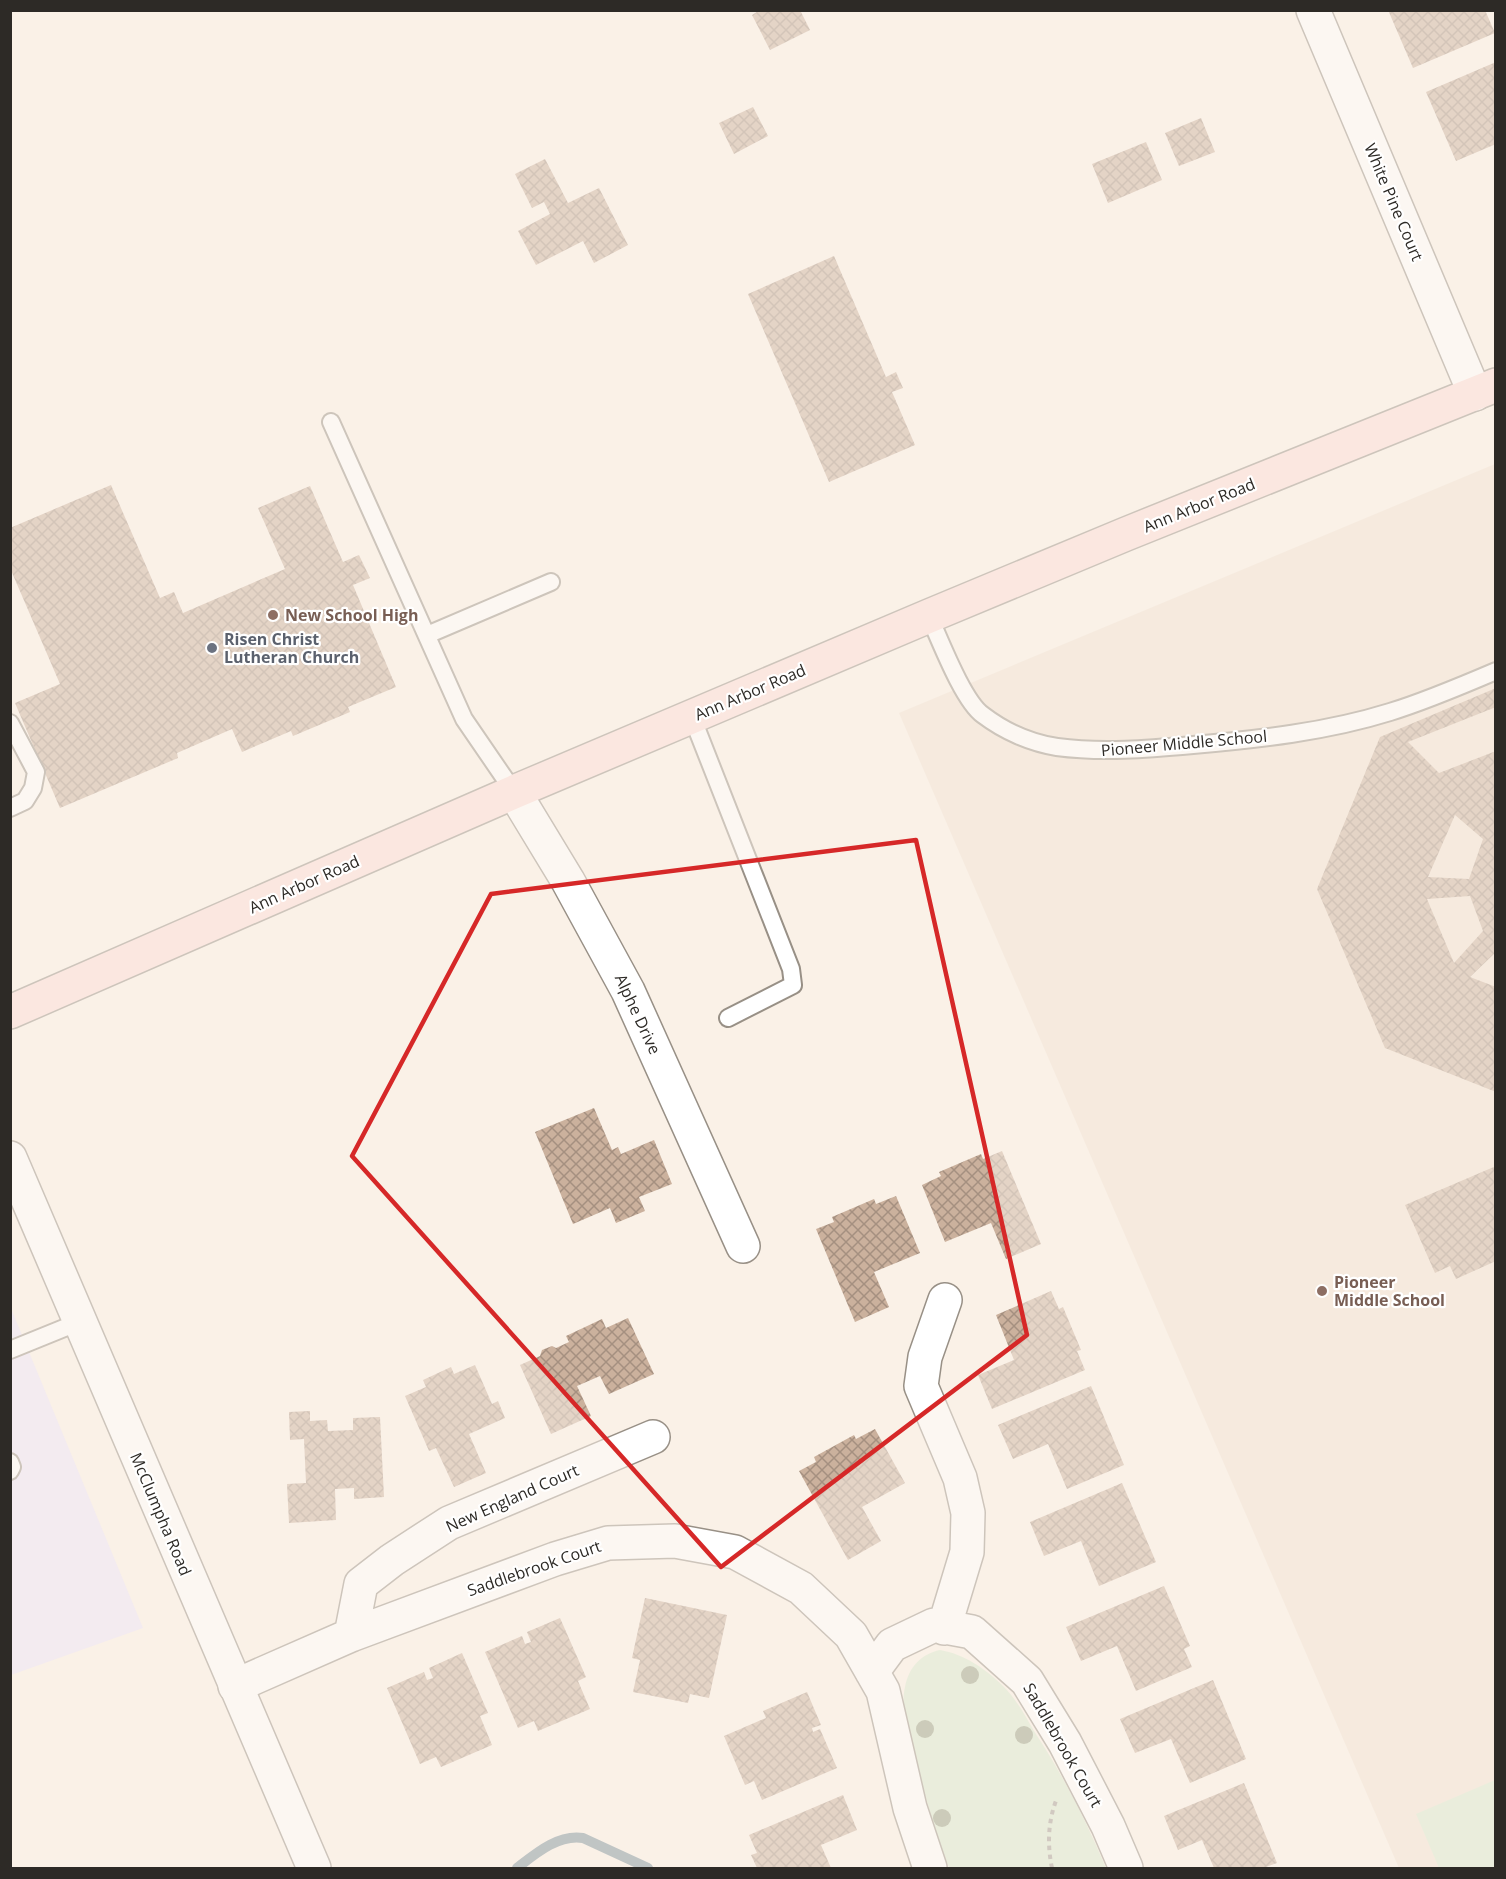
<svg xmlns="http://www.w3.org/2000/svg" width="1506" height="1879" font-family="'Open Sans',sans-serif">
	<defs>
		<pattern id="building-cross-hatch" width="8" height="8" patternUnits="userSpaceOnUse" patternTransform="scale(1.5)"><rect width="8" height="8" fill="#cbb19d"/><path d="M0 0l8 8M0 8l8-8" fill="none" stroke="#a59080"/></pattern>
	</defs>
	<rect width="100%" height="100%" fill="#faf1e7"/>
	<path fill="#ebe4fa" d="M10,1306L143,1628L11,1675H10Z"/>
	<path fill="#f1e3d3" d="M1495,464V1868H1399L899,713Z"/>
	<path fill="#d8e9ce" d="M940,1650C964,1654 986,1669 1003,1686C1016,1699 1025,1715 1034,1731C1063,1775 1086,1820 1106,1868H949C935,1831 924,1793 914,1754C909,1733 900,1709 905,1687C909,1667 921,1654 940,1650Z
		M1495,1780V1868H1439L1416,1814Z"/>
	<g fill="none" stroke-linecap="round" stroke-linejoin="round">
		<path stroke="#7a909a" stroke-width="10" d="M517,1868C535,1854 558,1834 583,1838L648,1868"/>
	</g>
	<path fill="url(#building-cross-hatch)" fill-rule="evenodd" d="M760,10H800L810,30L770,50L752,15Z
		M1388,10H1485L1495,33L1413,68Z
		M1496,62V144L1456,161L1426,92Z
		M753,107L768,136L734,154L719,123Z
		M1201,118L1215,152L1179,166L1165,133Z
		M1146,142L1162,180L1108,203L1092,164Z
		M545,159L568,203L599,188L628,245L594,263L583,241L536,265L518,231L550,214L544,202L532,208L515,174Z
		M834,256L886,377L896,372L903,388L892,392L915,445L829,482L748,294Z
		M111,485L160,598L174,592L183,613L285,569L258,508L310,486L343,562L359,555L370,578L353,585L396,687L348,707L350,712L293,736L291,731L242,752L232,729L177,753L178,758L60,808L15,703L60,684L10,568V528Z
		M1496,688V707L1408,742L1439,773L1496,751V952L1470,977L1496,987V1092L1385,1048L1317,889L1380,737ZM1455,815L1483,839L1469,879L1428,877ZM1470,896L1483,931L1454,963L1427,899Z
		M594,1108L612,1150L618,1147L621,1154L654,1140L672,1184L639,1197L645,1211L616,1223L610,1208L573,1224L535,1132Z
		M1002,1151L1041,1244L1006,1259L991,1223L945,1242L922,1185L941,1176L939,1172L981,1154L983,1159Z
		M1496,1166V1261L1456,1279L1450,1266L1435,1273L1405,1205Z
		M896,1196L920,1253L874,1272L889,1307L855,1322L816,1229L834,1222L832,1217L874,1199L876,1204Z
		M1051,1291L1059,1309L1063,1307L1081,1350L1077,1351L1085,1370L992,1409L978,1375L1014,1360L996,1315Z
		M628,1318L654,1374L609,1394L600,1376L577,1386L591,1416L551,1434L520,1365L540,1356L542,1350L552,1346L556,1348L569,1342L566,1336L602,1319L606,1328Z
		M475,1365L492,1404L498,1401L505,1418L469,1434L486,1473L454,1487L436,1448L429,1451L405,1396L426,1387L423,1380L451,1367L454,1374Z
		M1091,1386L1124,1465L1067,1489L1048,1444L1013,1459L998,1425Z
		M310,1411V1421L327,1420L328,1431L353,1430V1418L380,1417L384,1497L354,1499V1488L335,1489L336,1520L289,1523L287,1484L306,1483L304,1439L290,1440L289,1412Z
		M875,1429L905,1483L862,1507L881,1541L848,1560L799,1471L816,1462L814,1457L854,1435L856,1439Z
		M1122,1483L1156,1562L1099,1586L1081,1541L1044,1556L1030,1522Z
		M1164,1586L1190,1646L1184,1649L1192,1667L1136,1691L1117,1646L1081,1661L1066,1627Z
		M645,1598L727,1615L709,1698L690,1694L688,1703L633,1692L640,1660L632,1658Z
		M560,1618L586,1677L578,1681L590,1709L538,1731L534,1721L518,1728L485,1652L522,1636L525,1644L531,1642L527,1632Z
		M462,1653L488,1713L480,1716L492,1745L441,1767L436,1757L420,1764L387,1688L424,1672L427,1680L433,1678L429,1668Z
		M1213,1680L1246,1759L1190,1783L1171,1739L1135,1753L1120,1719Z
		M807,1692L821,1725L812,1728L813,1732L820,1729L837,1768L762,1800L754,1781L745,1785L724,1736L766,1718L763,1711Z
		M1244,1783L1277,1863L1263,1868H1214L1202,1840L1178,1850L1164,1816Z
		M843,1795L857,1830L821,1845L831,1868H757L751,1855L757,1853L749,1835Z"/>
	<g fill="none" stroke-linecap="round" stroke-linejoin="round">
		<defs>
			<path id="service" d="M331,422L464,719L514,792
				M929,616C940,640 963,701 983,715C1004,731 1031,743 1057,747C1102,753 1148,749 1193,745C1259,739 1326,732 1390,712C1426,701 1461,686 1496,671
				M427,635L551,582
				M692,717L791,969L793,985L728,1018
				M10,723L36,772L33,788L25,801L10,808
				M10,1350L79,1322
				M10,1462L12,1467L10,1471"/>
			<path id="minor" d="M1313,10L1475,394
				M514,792L568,881L628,991L743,1246
				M944,1628L967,1552L968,1513L960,1478L921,1386L925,1357L945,1300
				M351,1635L361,1584L392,1560L449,1523L653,1437
				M872,1672L892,1645L934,1625L972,1632L1027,1681L1065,1743L1108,1826L1126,1868
				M235,1686L351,1635L555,1559L608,1543L675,1541L735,1552L801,1588L851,1635L883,1691L910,1808L930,1868"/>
			<path id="tertiary" d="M10,1158L314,1868"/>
			<path id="secondary" d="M10,1012L514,792L929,616L1126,534L1496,385"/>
		</defs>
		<use href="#service" stroke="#989086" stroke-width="20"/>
		<use href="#minor" stroke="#989086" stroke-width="36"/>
		<use href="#tertiary" stroke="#989086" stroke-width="36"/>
		<use href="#secondary" stroke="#989086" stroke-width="36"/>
		<path stroke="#9f9992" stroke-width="4" stroke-dasharray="4.5 4.5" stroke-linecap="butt" d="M1052,1868C1047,1844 1048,1821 1057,1798"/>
		<use href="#service" stroke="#fff" stroke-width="16"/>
		<use href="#minor" stroke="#fff" stroke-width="33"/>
		<use href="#tertiary" stroke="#fff" stroke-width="33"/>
		<use href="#secondary" stroke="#fddcd8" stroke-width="33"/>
	</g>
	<g fill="#959e83">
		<circle cx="970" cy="1675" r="9"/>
		<circle cx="925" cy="1729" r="9"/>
		<circle cx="1024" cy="1735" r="9"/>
		<circle cx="942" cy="1818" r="9"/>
	</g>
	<path d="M0 0H1506V1879H0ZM916,840L1027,1335L721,1567L352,1156L491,894Z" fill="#faf1e7" fill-opacity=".55" fill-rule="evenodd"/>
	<path fill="none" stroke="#d62828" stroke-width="4.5" stroke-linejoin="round" d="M916,840L1027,1335L721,1567L352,1156L491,894Z"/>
	<g fill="#8d6e63" stroke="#fff" stroke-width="2">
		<circle cx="273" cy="615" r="6"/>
		<circle cx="1322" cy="1291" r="6"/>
	</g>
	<circle fill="#6b7280" stroke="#fff" stroke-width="2" cx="212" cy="648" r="6"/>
	<g text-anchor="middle" stroke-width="4.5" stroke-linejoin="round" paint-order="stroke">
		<g font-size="16" fill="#2d2a26" stroke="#fff">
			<text transform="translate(1394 202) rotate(67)" y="6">White Pine Court</text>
			<text transform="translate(1199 505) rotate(-22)" y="6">Ann Arbor Road</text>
			<text transform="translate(750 692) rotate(-23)" y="6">Ann Arbor Road</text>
			<text transform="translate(1184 743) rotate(-5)" y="6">Pioneer Middle School</text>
			<text transform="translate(304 884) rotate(-24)" y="6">Ann Arbor Road</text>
			<text transform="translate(638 1014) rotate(65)" y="6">Alphe Drive</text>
			<text transform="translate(512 1498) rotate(-24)" y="6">New England Court</text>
			<text transform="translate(161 1514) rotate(67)" y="6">McClumpha Road</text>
			<text transform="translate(534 1568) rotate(-19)" y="6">Saddlebrook Court</text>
			<text transform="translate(1063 1745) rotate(60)" y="6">Saddlebrook Court</text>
		</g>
		<g font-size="16" font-weight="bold" fill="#785e54" stroke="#fff" text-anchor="start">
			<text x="285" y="621">New School High</text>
			<text x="1334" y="1288">Pioneer<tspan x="1334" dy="18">Middle School</tspan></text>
		</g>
		<g font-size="16" font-weight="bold" fill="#5b616d" stroke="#fff" text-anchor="start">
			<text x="224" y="645">Risen Christ<tspan x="224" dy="18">Lutheran Church</tspan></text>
		</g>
	</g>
	<rect width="1506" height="1879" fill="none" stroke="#2d2a26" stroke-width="24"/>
</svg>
